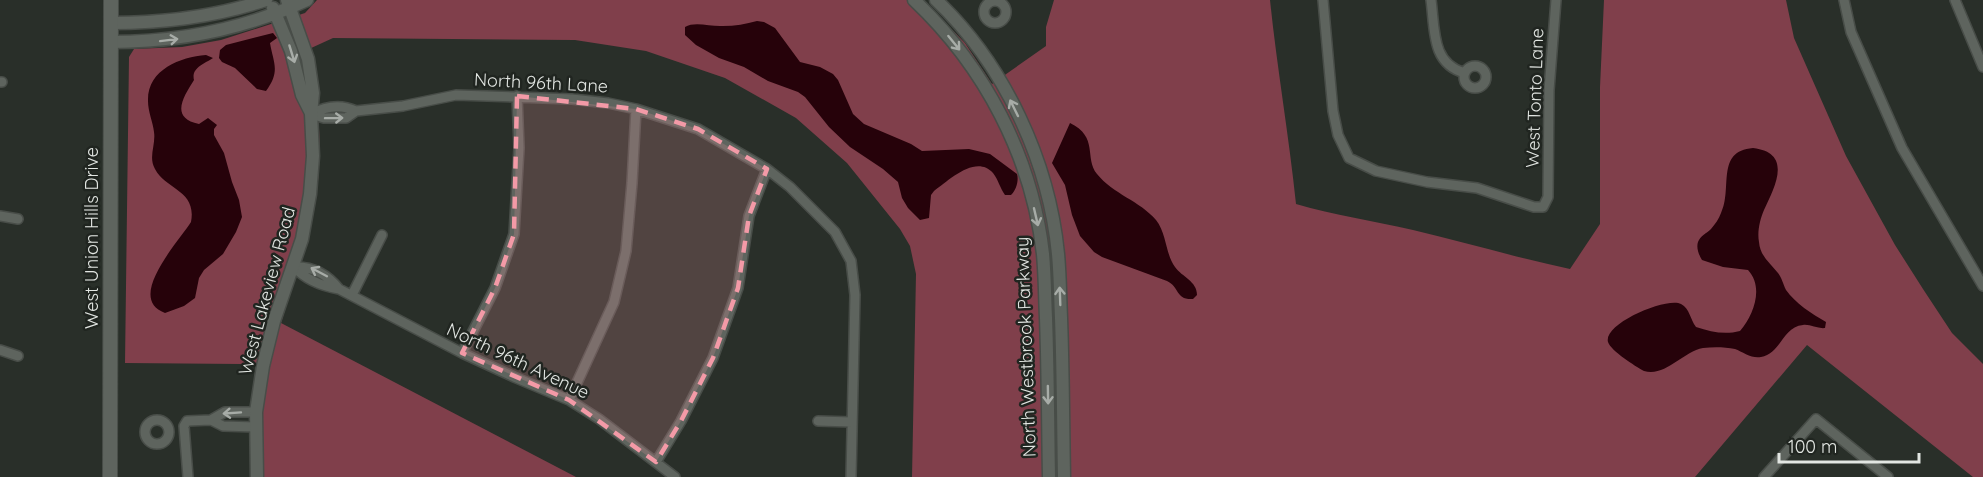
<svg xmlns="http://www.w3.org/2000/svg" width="1983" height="477" font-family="Quicksand,sans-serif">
	<rect width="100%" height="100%" fill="#292f29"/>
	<path fill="#803f4b" d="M317,0H923L965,43L992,84L1046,46V27L1054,0H1270C1277,68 1289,136 1296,204C1334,215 1374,221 1413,230C1465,242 1517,258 1570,269L1600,224V87L1604,0H1786L1794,38L1846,156L1895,245L1923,289L1952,333L1983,364V477H1973L1807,345L1695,477H912L916,274L910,246L900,229L847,163L796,118L725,78L646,51L575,40L333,38L309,49C319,97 323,150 316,199C310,241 293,282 281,323L576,477H257L263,367L241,364L125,363L129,57L134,49L182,47L221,40L305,13Z"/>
	<path fill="#26020a" d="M757,21L764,22L775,28L800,62L820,67L833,74L838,80L853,114L864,124L911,144L922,151L969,149L990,154L1017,174C1019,181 1016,190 1011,195H1005C1000,188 998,179 993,173C976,154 949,180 934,191L931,195L929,218L920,220L908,208L902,198L898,182L883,169L850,147L829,127L805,97L798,92L768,81L744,67L719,58L696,45L685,35V27C695,21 711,27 723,26C735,26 746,24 757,21Z
		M273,33L277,38L270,43C273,62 281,71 266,91L257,89L235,68L222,62L219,58L220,50L226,45Z
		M206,55L213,58C204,64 191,68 194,80C184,96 169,118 199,124L208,118L217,125L214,129V135L224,153L232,182L239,200L242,217L236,232L223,254L204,270L199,278L195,298L184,306L165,313C125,299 179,241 191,222C197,190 166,190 155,169C148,157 156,145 154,132C153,122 148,112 148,101C147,70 180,57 206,55Z
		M1070,123C1099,137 1084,158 1097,174C1113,194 1140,201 1156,220C1167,234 1165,253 1175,267C1182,277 1197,281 1197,295L1193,299C1175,300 1180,287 1167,281L1102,257L1094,252L1080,236L1072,215L1065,185L1052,163Z
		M1753,148C1794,153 1774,188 1764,210C1760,219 1757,232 1759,242C1760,256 1770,263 1778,273C1782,278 1783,284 1786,290C1795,303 1812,314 1826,322L1825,328C1818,329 1810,324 1803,325C1782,327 1781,354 1761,357C1752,359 1743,352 1735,349C1725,347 1713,347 1703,348C1682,352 1666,377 1644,371C1635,366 1611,351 1608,342C1603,324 1666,297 1681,304C1690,309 1690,319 1696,327C1711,332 1725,335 1740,331C1754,315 1764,287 1748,270L1723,267L1702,260C1699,255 1696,248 1698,242C1700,236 1707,233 1711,229C1715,224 1719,219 1721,213C1733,189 1715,151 1753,148Z"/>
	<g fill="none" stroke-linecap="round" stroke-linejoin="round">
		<defs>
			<path id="minor" d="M1323,0L1333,111L1338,135L1349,158L1376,171L1427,182L1477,188L1534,207H1543L1548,197L1549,90L1556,0
				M1431,0C1435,29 1431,64 1465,73
				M1844,0L1851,32L1902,148L1983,286
				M1955,0L1983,67
				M984 12a11 11 0 1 1 22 0a11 11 0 1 1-22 0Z
				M1464 77a11 11 0 1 1 22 0a11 11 0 1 1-22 0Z
				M0,82H2
				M311,114L324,118H346L356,111L403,106L456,95L572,99L608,103L636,109L698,129L767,169L790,187L835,232L851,261L855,295L851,477
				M311,114C326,106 341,104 356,111
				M0,216L18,219
				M294,267C306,280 321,286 339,289L462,353L514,377L569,400L599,419L675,477
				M294,267C313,266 327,274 339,289
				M352,295L382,235
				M0,350L18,356
				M462,353L495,288L514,234L519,148L517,96
				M569,400L614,302L626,251L632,183L636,109
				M211,420L223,426L255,427
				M145 432a12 12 0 1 1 24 0a12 12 0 1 1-24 0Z
				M818,421L852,422
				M656,462L681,421L713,358L738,288L749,216L767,169
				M188,477L184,426L187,421L211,420L225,412H256
				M1764,477L1816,419L1888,477"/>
			<path id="tertiary" d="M914,0C985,67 1032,157 1043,254C1045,275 1045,297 1046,318C1048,371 1048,424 1049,477
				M936,0C1004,64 1049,161 1058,254C1060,275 1060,296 1061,318C1063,371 1063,424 1064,477
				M273,8L291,51L302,95L311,113
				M111,23C164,23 215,17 266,0
				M111,42C179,42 245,29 307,0
				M257,477L256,412L263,366L274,321L302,239L310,194L313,156L311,114L313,93L308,59L287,0"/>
			<path id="secondary" d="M110,477L111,0"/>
		</defs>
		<use href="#minor" stroke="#484d48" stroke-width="12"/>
		<use href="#tertiary" stroke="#484d48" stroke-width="15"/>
		<use href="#secondary" stroke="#484d48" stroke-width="16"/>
		<use href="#minor" stroke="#5e645e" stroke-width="9"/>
		<use href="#tertiary" stroke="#5e645e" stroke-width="12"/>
		<use href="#secondary" stroke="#5e645e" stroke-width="14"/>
	</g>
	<defs><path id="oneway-shaft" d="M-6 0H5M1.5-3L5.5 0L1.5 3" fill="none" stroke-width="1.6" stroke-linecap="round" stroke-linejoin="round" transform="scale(1.5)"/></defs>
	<g stroke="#a7aca7">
		<use href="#oneway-shaft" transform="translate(169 40) rotate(-7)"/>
		<use href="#oneway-shaft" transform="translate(954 43) rotate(51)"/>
		<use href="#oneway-shaft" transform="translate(292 54) rotate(73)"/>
		<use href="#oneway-shaft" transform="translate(1014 108) rotate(-116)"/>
		<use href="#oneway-shaft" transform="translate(334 118) rotate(-1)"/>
		<use href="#oneway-shaft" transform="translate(1036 217) rotate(77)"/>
		<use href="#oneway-shaft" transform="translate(319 272) rotate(-152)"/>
		<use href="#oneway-shaft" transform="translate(1060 296) rotate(-92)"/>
		<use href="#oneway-shaft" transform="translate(1048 395) rotate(89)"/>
		<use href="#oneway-shaft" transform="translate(232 413) rotate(176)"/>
	</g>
	<path fill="#f39aa7" fill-opacity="0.2" stroke="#f39aa7" stroke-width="4.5" stroke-dasharray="12 8" stroke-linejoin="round" d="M517,96L636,109L698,129L767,169L749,216L738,288L713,358L681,421L656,462L569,400L462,353L495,288L514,234Z"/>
	<g text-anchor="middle" stroke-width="5" stroke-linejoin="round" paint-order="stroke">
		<g font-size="18" fill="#e2e6e2" stroke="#202520">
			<text transform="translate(541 83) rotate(3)" y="6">North 96th Lane</text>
			<text transform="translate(1535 98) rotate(-88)" y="6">West Tonto Lane</text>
			<text transform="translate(92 238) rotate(-90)" y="6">West Union Hills Drive</text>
			<text transform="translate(267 291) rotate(-75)" y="6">West Lakeview Road</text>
			<text transform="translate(1026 347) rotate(-92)" y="6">North Westbrook Parkway</text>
			<text transform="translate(518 361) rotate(25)" y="6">North 96th Avenue</text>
		</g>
	</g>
	<path d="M1779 453v9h140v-9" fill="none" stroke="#e2e6e2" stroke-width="3"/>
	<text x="1788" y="453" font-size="18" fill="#e2e6e2" stroke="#202520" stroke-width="4.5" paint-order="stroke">100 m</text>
</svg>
